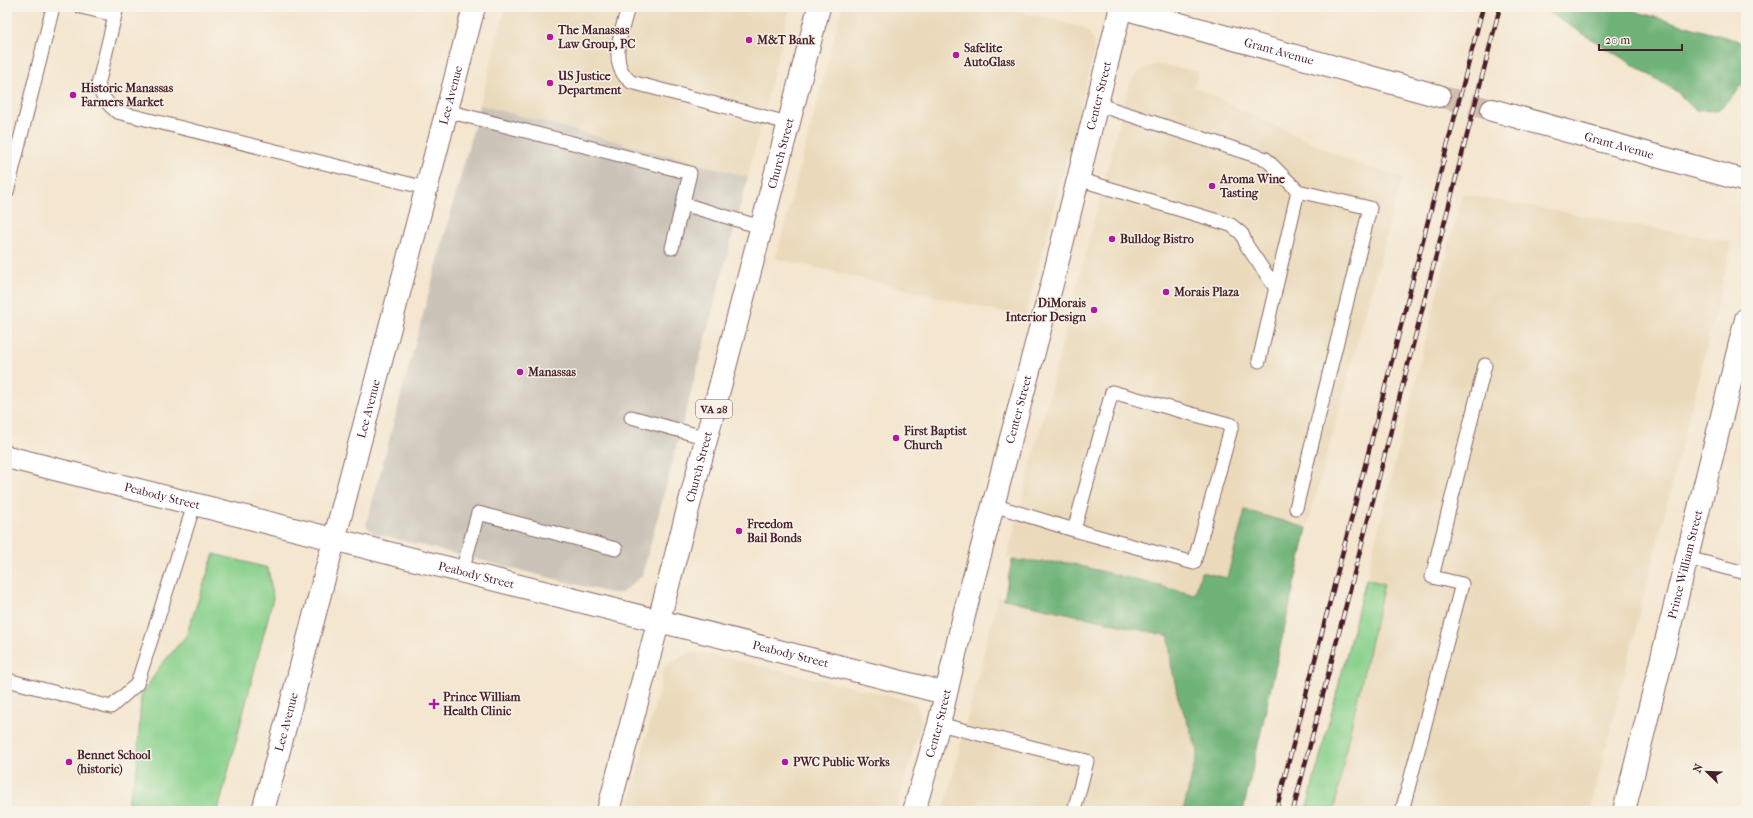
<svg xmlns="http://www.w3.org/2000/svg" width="1753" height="818" font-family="'IM FELL French Canon',serif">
	<rect width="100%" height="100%" fill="#f7f3e8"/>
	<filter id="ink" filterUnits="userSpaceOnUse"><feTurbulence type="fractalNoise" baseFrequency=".025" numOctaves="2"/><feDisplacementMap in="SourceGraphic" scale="8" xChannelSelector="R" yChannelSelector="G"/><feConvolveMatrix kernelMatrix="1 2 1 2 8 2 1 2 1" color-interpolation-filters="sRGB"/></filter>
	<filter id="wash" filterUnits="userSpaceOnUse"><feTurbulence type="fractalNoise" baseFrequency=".012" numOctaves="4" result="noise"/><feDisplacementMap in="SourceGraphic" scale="16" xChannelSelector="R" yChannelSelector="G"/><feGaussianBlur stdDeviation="0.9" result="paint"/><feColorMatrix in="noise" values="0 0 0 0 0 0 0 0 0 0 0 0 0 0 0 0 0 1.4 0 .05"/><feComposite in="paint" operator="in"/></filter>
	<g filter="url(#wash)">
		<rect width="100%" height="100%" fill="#f4e6cf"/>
		<path fill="#ead9ba" d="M505,7H790L748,177L480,105Z
			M842,7H1003L1084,28L1093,38L1094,53L1025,318L776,258Z
			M1155,64L1198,71L1194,87L1346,159L1402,178L1307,528L1245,511L1227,579L1195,595L1069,563L1007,558L1129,85L1137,73Z
			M1462,194L1731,242V249L1590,811H1334L1347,744L1384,584L1366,579Z
			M998,596L1169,636L1171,664L1178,697L1198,751L1183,811H944Z
			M690,652L709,654L916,702L921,723L896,811H627L665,666Z"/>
		<path fill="#cac3b8" d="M480,105L748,177L642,576L621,593H610L373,533L366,525Z"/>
		<path fill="#8ad18d" stroke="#6a785c" d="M214,554L268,568L273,598L218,811H125L137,769L141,696L161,665L186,636Z
			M1366,579L1384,584L1347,744L1334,811H1306Z"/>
		<path fill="#6fb378" stroke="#5c6952" d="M1540,7H1620L1746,43V78L1737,92L1717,111L1695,110L1677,92Z
			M1245,510L1307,528L1243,811H1183L1198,751L1178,697L1171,664L1169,636L1004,599L1012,560L1069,563L1195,595L1201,572L1227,578Z"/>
	</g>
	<g filter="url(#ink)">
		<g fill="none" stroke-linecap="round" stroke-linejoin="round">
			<path stroke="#d2beae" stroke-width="22" stroke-dasharray="22 11" stroke-linecap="butt" d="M1439,96L1492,110"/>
			<defs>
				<path id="service" d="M81,7L115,15
					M117,7L98,85C102,97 107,104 117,112L426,188
					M628,7C622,32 607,64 631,82L788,123
					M1096,104L1266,159L1298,191L1259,361
					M447,111L690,173L672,248
					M1078,179L1231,225L1242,234L1247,246L1275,287
					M7,192L53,7
					M683,204L761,227
					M631,417L707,438
					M993,505L1074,530L1112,392L1232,425L1194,563L1074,530
					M1296,508L1370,208L1298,191
					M1687,558L1746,573
					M462,572L478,513L616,549
					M7,680L111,707L137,684L194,505
					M939,724L1087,761L1074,811
					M1402,811L1462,584L1432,577L1485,365"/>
				<g id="minor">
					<path id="s1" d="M7,457L945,693"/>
					<path id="s2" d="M263,811L474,7"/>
				</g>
				<g id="tertiary">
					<path id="s3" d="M1624,811L1746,319"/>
				</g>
				<g id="primary">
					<path id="s4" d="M1119,7L1439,96"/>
					<path id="s5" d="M1492,110L1746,181"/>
				</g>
				<g id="trunk">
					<path id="s6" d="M608,811L665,597L819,7"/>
					<path id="s7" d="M914,811L939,724L965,611L1052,284L1121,7"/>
				</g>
			</defs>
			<use href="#service" stroke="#866564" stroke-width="15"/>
			<use href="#minor" stroke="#866564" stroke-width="24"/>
			<use href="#tertiary" stroke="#866564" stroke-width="24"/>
			<use href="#primary" stroke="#866564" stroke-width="24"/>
			<use href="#trunk" stroke="#866564" stroke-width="24"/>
			<use href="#service" stroke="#fff" stroke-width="13"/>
			<use href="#minor" stroke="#fff" stroke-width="22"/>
			<use href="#tertiary" stroke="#fff" stroke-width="22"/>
			<use href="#primary" stroke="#fff" stroke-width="22"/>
			<use href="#trunk" stroke="#fff" stroke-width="22"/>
			<defs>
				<path id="rail" d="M1276,811L1483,7
					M1293,811L1500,7"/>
			</defs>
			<use href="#rail" stroke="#4a1f2b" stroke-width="4.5"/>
			<use href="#rail" stroke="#f7f3e8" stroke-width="3" stroke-dasharray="9" stroke-linecap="butt"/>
		</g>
	</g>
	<g fill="#b5179e" stroke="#f7f3e8" stroke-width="1.5">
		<circle cx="550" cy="37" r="4"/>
		<circle cx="749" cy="40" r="4"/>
		<circle cx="956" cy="55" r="4"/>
		<circle cx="550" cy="83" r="4"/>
		<circle cx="73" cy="95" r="4"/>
		<circle cx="1212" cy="186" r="4"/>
		<circle cx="1112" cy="239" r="4"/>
		<circle cx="1166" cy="292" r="4"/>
		<circle cx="1094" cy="310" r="4"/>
		<circle cx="520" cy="372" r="4"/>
		<circle cx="896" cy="438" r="4"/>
		<circle cx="739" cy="531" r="4"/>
		<path d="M432 698h4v4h4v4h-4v4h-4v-4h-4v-4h4z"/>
		<circle cx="69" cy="762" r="4"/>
		<circle cx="785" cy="762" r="4"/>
	</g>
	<g text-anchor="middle" stroke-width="3" stroke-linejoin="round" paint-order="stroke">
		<rect fill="#f7f3e8" stroke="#7e5f64" stroke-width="1" x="696" y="400" width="36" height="18" rx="3"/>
		<g font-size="11" font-weight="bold" fill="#4a1f2b">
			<text x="714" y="413">VA 28</text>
		</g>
		<g font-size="12" font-weight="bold" fill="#4a1f2b" stroke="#f7f3e8" text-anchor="start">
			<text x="558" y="34">The Manassas<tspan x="558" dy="14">Law Group, PC</tspan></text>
			<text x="757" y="44">M&amp;T Bank</text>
			<text x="964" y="52">Safelite<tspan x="964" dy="14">AutoGlass</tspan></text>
			<text x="558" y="80">US Justice<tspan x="558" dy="14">Department</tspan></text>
			<text x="81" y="92">Historic Manassas<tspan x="81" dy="14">Farmers Market</tspan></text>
			<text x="1220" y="183">Aroma Wine<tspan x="1220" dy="14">Tasting</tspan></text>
			<text x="1120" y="243">Bulldog Bistro</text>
			<text x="1174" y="296">Morais Plaza</text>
			<text x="1086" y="307" text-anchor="end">DiMorais<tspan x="1086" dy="14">Interior Design</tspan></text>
			<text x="528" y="376">Manassas</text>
			<text x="904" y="435">First Baptist<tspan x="904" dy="14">Church</tspan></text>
			<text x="747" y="528">Freedom<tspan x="747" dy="14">Bail Bonds</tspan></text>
			<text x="443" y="701">Prince William<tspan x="443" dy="14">Health Clinic</tspan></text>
			<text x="77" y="759">Bennet School<tspan x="77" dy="14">(historic)</tspan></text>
			<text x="793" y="766">PWC Public Works</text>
		</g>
		<g font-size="12" fill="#4a1f2b" stroke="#f7f3e8">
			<text dy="4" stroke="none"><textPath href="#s4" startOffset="166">Grant Avenue</textPath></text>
			<text dy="4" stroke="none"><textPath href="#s7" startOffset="739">Center Street</textPath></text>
			<text dy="4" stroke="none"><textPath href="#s2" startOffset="740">Lee Avenue</textPath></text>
			<text dy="4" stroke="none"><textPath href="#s5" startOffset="132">Grant Avenue</textPath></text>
			<text dy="4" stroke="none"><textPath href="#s6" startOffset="680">Church Street</textPath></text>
			<text dy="4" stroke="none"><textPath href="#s2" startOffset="416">Lee Avenue</textPath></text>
			<text dy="4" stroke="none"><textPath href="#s7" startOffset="415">Center Street</textPath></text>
			<text dy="4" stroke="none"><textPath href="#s6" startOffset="356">Church Street</textPath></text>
			<text dy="4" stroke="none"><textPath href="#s1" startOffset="160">Peabody Street</textPath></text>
			<text dy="4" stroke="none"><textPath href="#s3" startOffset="254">Prince William Street</textPath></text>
			<text dy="4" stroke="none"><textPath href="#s1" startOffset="484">Peabody Street</textPath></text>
			<text dy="4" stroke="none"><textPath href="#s1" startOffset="808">Peabody Street</textPath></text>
			<text dy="4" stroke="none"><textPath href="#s2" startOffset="92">Lee Avenue</textPath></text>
			<text dy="4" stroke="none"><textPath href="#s7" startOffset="91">Center Street</textPath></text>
		</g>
	</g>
	<rect width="1753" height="818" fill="none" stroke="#f7f3e8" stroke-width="24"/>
	<g transform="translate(1707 772) rotate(293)" stroke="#f7f3e8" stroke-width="3" paint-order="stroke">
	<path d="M0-3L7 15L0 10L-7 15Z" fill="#4a1f2b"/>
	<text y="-6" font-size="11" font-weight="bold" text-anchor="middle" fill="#4a1f2b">N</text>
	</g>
	<path d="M1599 44v6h83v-6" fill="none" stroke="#4a1f2b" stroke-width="2"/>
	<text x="1605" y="44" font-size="12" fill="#4a1f2b" stroke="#f7f3e8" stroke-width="3" paint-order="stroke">20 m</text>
</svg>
